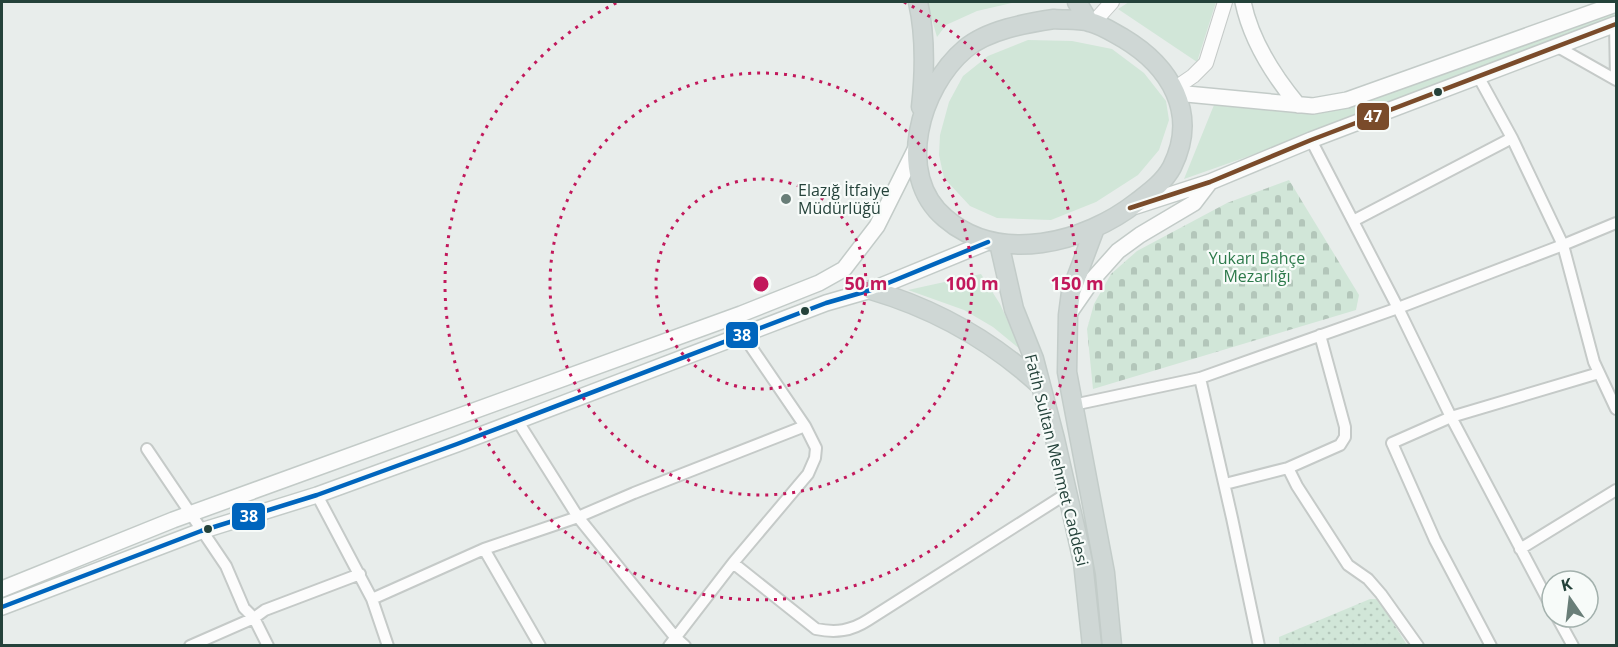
<svg xmlns="http://www.w3.org/2000/svg" width="1618" height="647" font-family="'Open Sans',sans-serif">
	<defs>
		<pattern id="cemetery-stones" width="16" height="16" patternUnits="userSpaceOnUse" patternTransform="scale(1.5)"><rect width="16" height="16" fill="#d1e6d8"/><path d="M2 7V4a2 2 0 0 1 4 0v3zM10 15v-3a2 2 0 0 1 4 0v3z" fill="#b3c6ba"/></pattern>
		<pattern id="park-dots" width="8" height="8" patternUnits="userSpaceOnUse" patternTransform="scale(1.5)"><rect width="8" height="8" fill="#d1e6d8"/><path d="M2 2h.1M6 6h.1" fill="none" stroke="#b3c6ba" stroke-width="1.8" stroke-linecap="round"/></pattern>
	</defs>
	<rect width="100%" height="100%" fill="#e8edeb"/>
	<path fill="#d1e6d8" d="M927,2H1016L977,11L946,25L937,37Z
		M1129,2H1216L1197,62L1118,9Z
		M1616,7V17L1303,137L1184,179L1216,100L1297,113H1314Z
		M1028,40L1072,41L1112,49L1144,73L1166,101L1169,120L1159,150L1138,175L1096,202L1051,220L997,218L970,206L944,178L939,155L940,135L949,102L963,76L988,56Z
		M981,274L1000,304L1021,350L993,327L964,310L908,290Z"/>
	<path fill="url(#cemetery-stones)" d="M1289,180L1359,295L1356,310L1093,389L1087,329L1094,304L1111,274L1137,251L1227,203Z"/>
	<path fill="url(#park-dots)" d="M1370,599H1378L1407,645L1282,646L1279,643V637Z"/>
	<g fill="none" stroke-linecap="round" stroke-linejoin="round">
		<defs>
			<path id="minor" d="M1615,25L1616,79
				M1556,46L1616,80
				M1478,76L1512,138L1563,245L1594,362L1616,409
				M1311,140L1398,308L1451,417L1552,608
				M1353,221L1512,138
				M1200,378L1232,518L1259,646
				M1073,405L1200,378L1398,308L1563,245L1616,223
				M517,420L578,517L675,637L685,646
				M147,449L226,566L244,608L254,618L268,646
				M1288,468L1297,486L1348,565L1368,579L1381,594L1418,646
				M1225,484L1288,468L1340,445L1345,437V427L1320,335
				M317,495L372,599L388,646
				M484,549L540,646
				M1520,549L1616,490
				M733,563L816,629C836,633 851,631 868,620L1066,494
				M372,599L484,549L578,517L634,493L805,426
				M1557,617L1573,646
				M190,646L254,618L265,610L360,574
				M669,646L733,563L808,474L815,458L816,448L805,426L743,335
				M1491,646L1435,540L1392,443L1451,417L1599,373"/>
			<path id="tertiary" d="M1093,23L1112,2
				M1174,89L1193,76L1206,63L1225,2"/>
			<path id="secondary" d="M1243,2C1251,40 1273,75 1298,105
				M1176,93L1313,106L1347,100L1616,4
				M1136,206L1210,182L1311,140L1616,24
				M1068,315L1093,279L1118,251L1140,235L1194,203L1210,182
				M2,589L173,520L741,314L819,283L844,269L877,226L916,148
				M2,607L201,531L317,495L457,444L826,303L871,290L988,242"/>
			<path id="primary" d="M918,2C926,37 925,71 921,107
				M1077,2L1089,22
				M1054,19C1066,20 1079,19 1090,22C1102,25 1112,32 1123,38C1170,66 1199,113 1172,167C1164,182 1150,192 1137,202C1085,243 999,265 945,218C894,175 920,87 965,49C987,30 1027,23 1054,19Z
				M1095,228L1071,292L1068,315L1067,372L1105,573L1112,646
				M999,243L1014,309L1034,359L1055,439L1083,562L1092,646
				M871,290C936,309 991,340 1041,386"/>
		</defs>
		<use href="#minor" stroke="#c5cac8" stroke-width="14"/>
		<use href="#tertiary" stroke="#c5cac8" stroke-width="16"/>
		<use href="#secondary" stroke="#c3cbc8" stroke-width="18"/>
		<use href="#primary" stroke="#c3ccc9" stroke-width="21"/>
		<use href="#minor" stroke="#fcfcfc" stroke-width="10"/>
		<use href="#tertiary" stroke="#fcfcfc" stroke-width="14"/>
		<use href="#secondary" stroke="#fcfcfc" stroke-width="15"/>
		<use href="#primary" stroke="#cfd7d5" stroke-width="18"/>
		<defs>
			<path id="bus-1" d="M2,607L201,531L317,495L457,444L826,303L871,290L988,242"/>
			<path id="bus-2" d="M1130,208L1210,182L1311,140L1616,24"/>
		</defs>
		<use href="#bus-1" stroke="#f7fbf9" stroke-width="9"/>
		<use href="#bus-2" stroke="#f7fbf9" stroke-width="9"/>
		<use href="#bus-1" stroke="#0065bd" stroke-width="4.5"/>
		<use href="#bus-2" stroke="#7a4b2a" stroke-width="4.5"/>
	</g>
	<g fill="none" stroke="#c2185b" stroke-width="3" stroke-dasharray="3 6">
		<circle cx="761" cy="284" r="105"/>
		<circle cx="761" cy="284" r="211"/>
		<path d="M904 2A316 316 0 1 1 618 2"/>
	</g>
	<g fill="#24423a" stroke="#f7fbf9" stroke-width="2">
		<circle cx="1438" cy="92" r="5"/>
		<circle cx="805" cy="311" r="5"/>
		<circle cx="208" cy="529" r="5"/>
	</g>
	<circle fill="#697e78" stroke="#f7fbf9" stroke-width="2" cx="786" cy="199" r="6"/>
	<g text-anchor="middle" stroke-width="4.5" stroke-linejoin="round" paint-order="stroke">
		<g font-size="16" fill="#24423a" stroke="#f7fbf9" text-anchor="start">
			<text x="798" y="196">Elazığ İtfaiye<tspan x="798" dy="18">Müdürlüğü</tspan></text>
		</g>
		<g font-size="16" fill="#2d7a4b" stroke="#f7fbf9">
			<text x="1257" y="264">Yukarı Bahçe<tspan x="1257" dy="18">Mezarlığı</tspan></text>
		</g>
		<g font-size="16" fill="#24423a" stroke="#f7fbf9">
			<text transform="translate(1057 460) rotate(76)" y="6">Fatih Sultan Mehmet Caddesi</text>
		</g>
	</g>
	<circle cx="761" cy="284" r="9" fill="#c2185b" stroke="#f7fbf9" stroke-width="3"/>
	<g font-size="18" text-anchor="middle" font-weight="bold" fill="#c2185b" stroke="#f7fbf9" stroke-width="4.5" stroke-linejoin="round" paint-order="stroke">
		<text x="866" y="290">50 m</text>
		<text x="972" y="290">100 m</text>
		<text x="1077" y="290">150 m</text>
	</g>
	<g stroke="#f7fbf9" stroke-width="2">
		<rect x="1356" y="102" width="34" height="29" rx="6" fill="#7a4b2a"/>
		<rect x="725" y="321" width="34" height="28" rx="6" fill="#0065bd"/>
		<rect x="231" y="502" width="35" height="29" rx="6" fill="#0065bd"/>
	</g>
	<g font-size="16" text-anchor="middle" font-weight="bold" fill="#fff">
		<text x="1373" y="122">47</text>
		<text x="742" y="341">38</text>
		<text x="249" y="522">38</text>
	</g>
	<rect width="1618" height="647" fill="none" stroke="#24423a" stroke-width="6"/>
	<g transform="translate(1570 599) rotate(346)"><circle r="28" fill="#f7fbf9" stroke="#a3b1ad" stroke-width="1.5"/>
	<path d="M0-4.5L10 22L0 15L-10 22Z" fill="#697e78"/>
	<text y="-9" font-size="16" font-weight="bold" text-anchor="middle" fill="#24423a">K</text>
	</g>
</svg>
